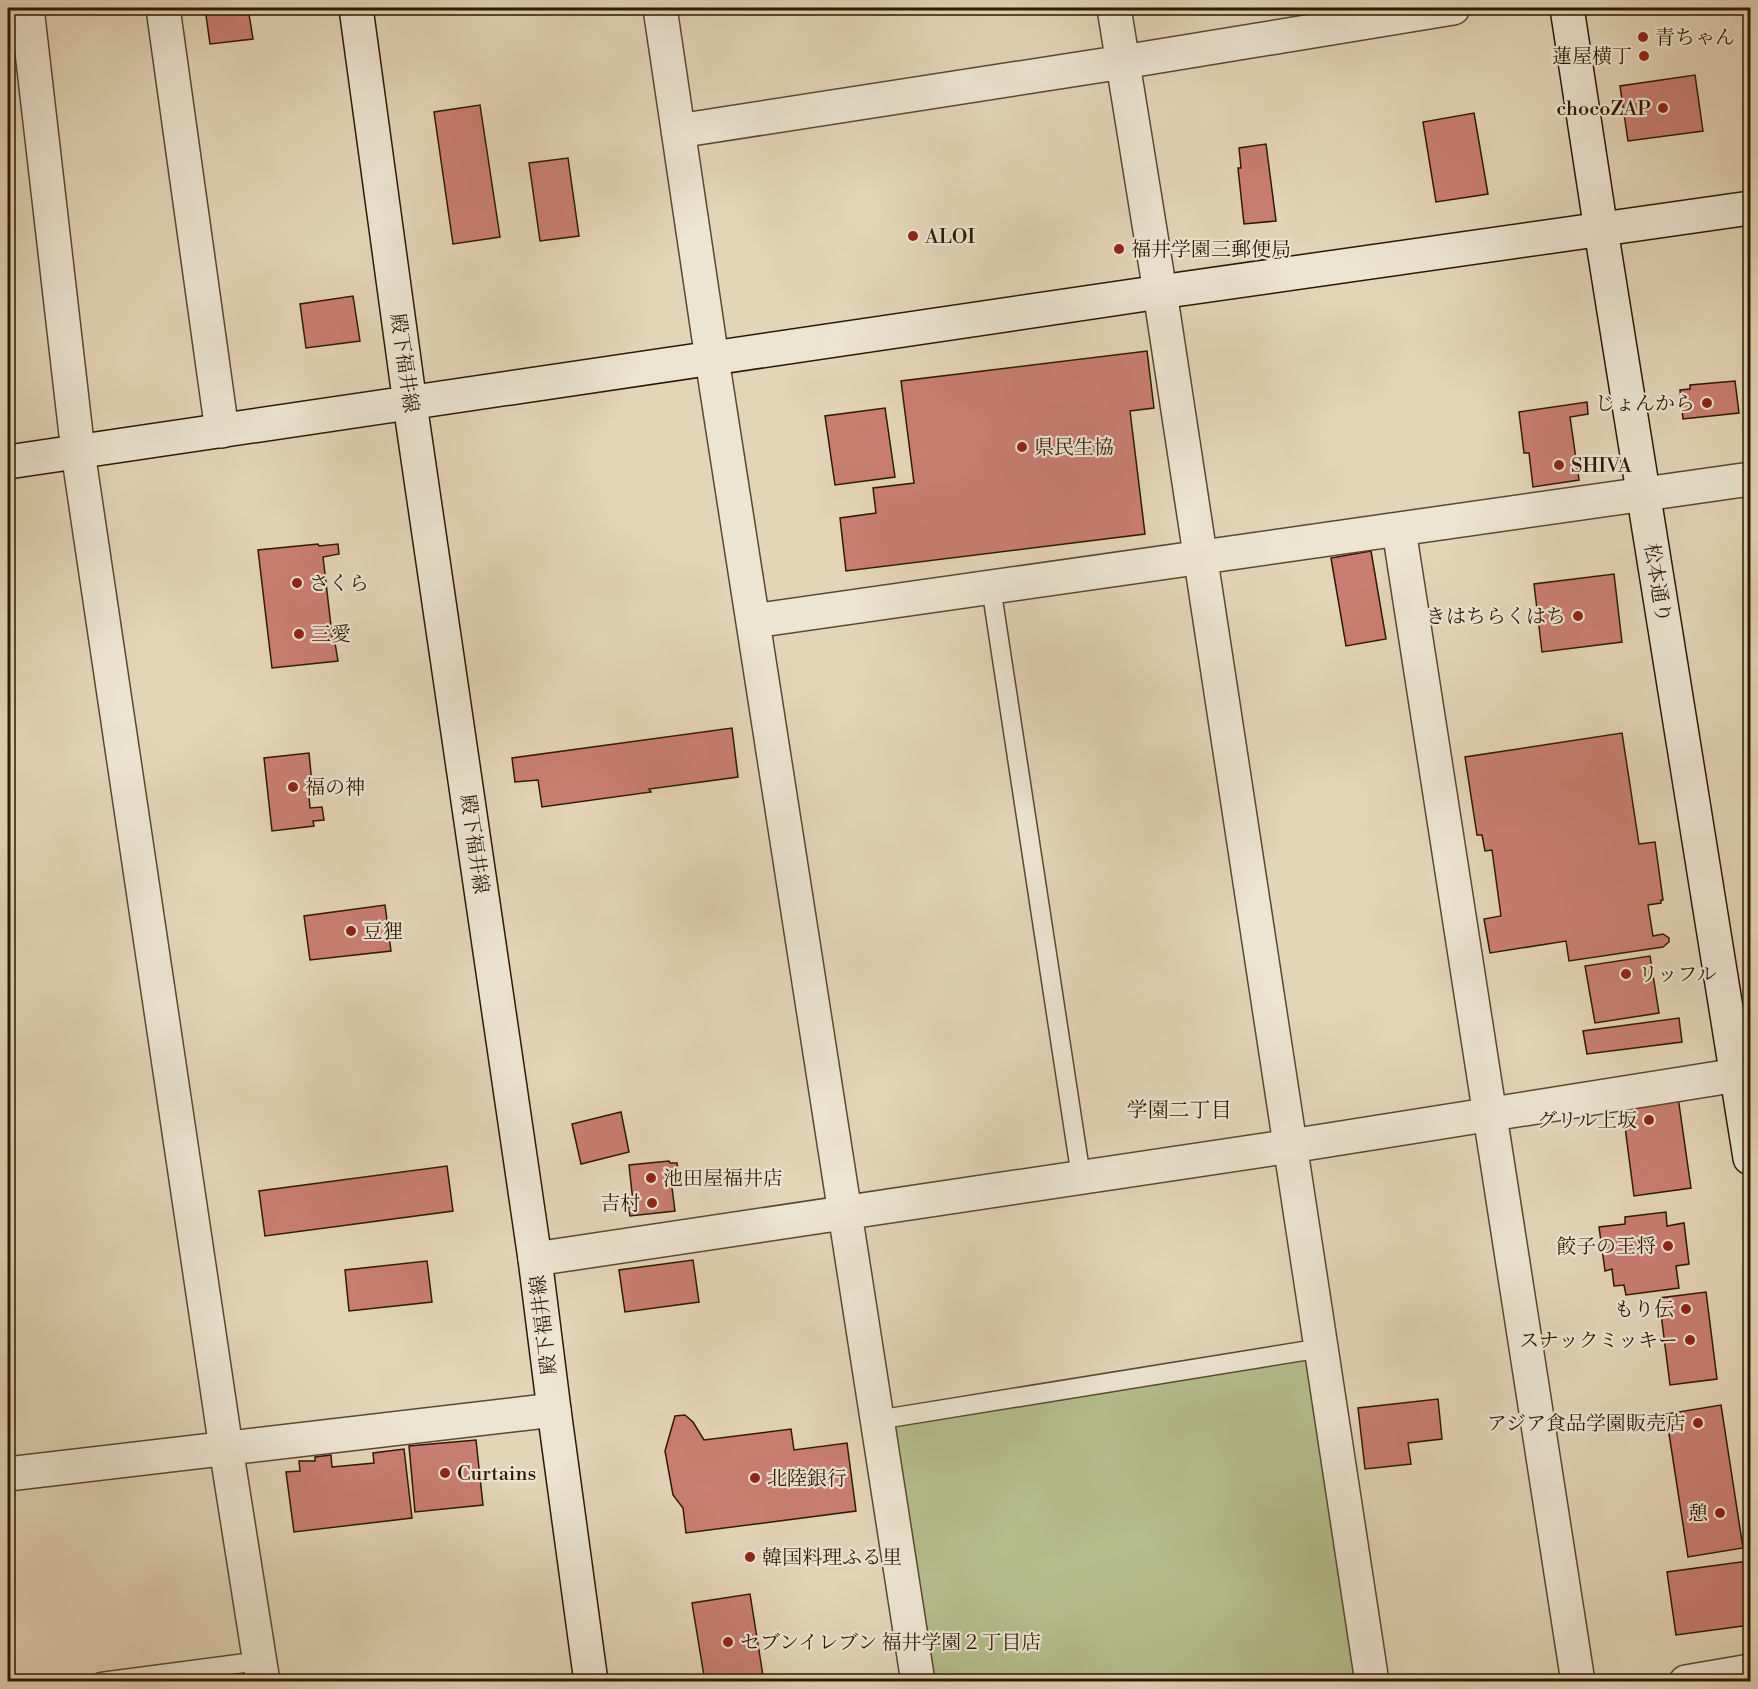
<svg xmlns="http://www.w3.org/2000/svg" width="1758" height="1689" font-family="'Libre Bodoni','Noto Serif JP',serif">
	<rect width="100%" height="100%" fill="#e3d5b8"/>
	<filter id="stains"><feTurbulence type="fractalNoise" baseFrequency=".00333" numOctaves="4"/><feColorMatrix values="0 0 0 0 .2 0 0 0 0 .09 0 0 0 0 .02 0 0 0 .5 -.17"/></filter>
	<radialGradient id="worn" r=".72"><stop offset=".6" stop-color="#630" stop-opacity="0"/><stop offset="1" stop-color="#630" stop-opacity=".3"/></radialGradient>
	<path fill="#b5bd8d" stroke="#716b48" stroke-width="1.5" d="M1322,1348L1372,1681H918L877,1420Z"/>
	<path fill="#ca7e73" stroke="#2d1902" stroke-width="1.5" d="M205,8H248L253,39L210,44Z
		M1695,75L1703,131L1628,141L1620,86Z
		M480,105L500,237L453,244L434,112Z
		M1474,113L1488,194L1436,202L1423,122Z
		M1266,144L1276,221L1244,224L1238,168H1241L1239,148Z
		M568,158L579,236L540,241L529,163Z
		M353,296L360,341L306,348L300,304Z
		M1147,351L1154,408L1130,411L1145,534L846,571L840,518L876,513L873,488L914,483L901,381Z
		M1735,381L1739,413L1683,419L1680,390L1690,389V385Z
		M1587,402L1588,414L1570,417L1579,480L1533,487L1529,453H1524L1519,412Z
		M885,408L895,477L835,485L825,416Z
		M318,544L319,546L338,544L339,554L323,557L333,643H335L338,661L272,668L258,550Z
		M1371,551L1386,639L1346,646L1331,558Z
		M1614,574L1622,642L1542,652L1534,584Z
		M732,728L738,777L649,789L651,792L542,807L538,780L515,782L512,758Z
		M1622,733L1639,844L1655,842L1663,900H1661V903L1648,905L1653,936L1663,934L1669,938V942L1663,947L1569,961L1566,941L1490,953L1484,919L1501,916L1492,850L1485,851L1482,835H1477L1465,757Z
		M309,753L312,784L308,785L310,808L322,807L324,820L313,821L314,826L272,831L264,758Z
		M385,905L391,951L310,960L304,916Z
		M1650,956L1659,1013L1595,1023L1585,966Z
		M1679,1018L1682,1042L1587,1054L1583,1031Z
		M1678,1097L1691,1188L1634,1196L1622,1104Z
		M621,1112L629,1152L581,1164L572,1124Z
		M669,1161L670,1163H677L679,1179L671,1180L675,1211L630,1216L628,1203L633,1202L629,1165Z
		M447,1166L453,1211L265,1236L259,1191Z
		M1666,1212L1667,1226L1684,1223L1689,1264L1676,1266L1679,1288L1626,1295L1624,1285L1614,1286L1612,1269L1605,1271L1599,1227L1625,1224V1217Z
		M693,1260L699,1302L625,1312L619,1270Z
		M427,1261L432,1302L349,1311L345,1270Z
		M1706,1292L1717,1379L1670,1385L1659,1298Z
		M1438,1399L1442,1439L1408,1443L1411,1464L1365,1469L1358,1408Z
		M1721,1405L1743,1548L1688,1557L1666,1414Z
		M685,1415L693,1422L704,1440L791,1429L794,1450L847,1443L856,1511L686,1533L683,1508L673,1495L665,1451L675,1416Z
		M476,1440L483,1505L415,1512L409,1446Z
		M404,1449L412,1518L294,1532L286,1472L300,1471L299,1461H315V1457L331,1455L332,1467L374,1463L373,1453Z
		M1748,1561L1750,1581V1625L1676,1635L1667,1572Z
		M750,1594L764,1682H705L692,1603Z"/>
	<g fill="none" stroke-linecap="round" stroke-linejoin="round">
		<defs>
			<path id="lane" d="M991,587L1081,1177
				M877,1420L1322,1348
				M101,1682L260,1661"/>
			<path id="street" d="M27,8L78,452L226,1448L263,1682
				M163,8L222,431
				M660,8L712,359L918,1682
				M1114,8L1160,292L1372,1682
				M678,131L1123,62L1453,8
				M1399,530L1578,1682
				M753,621L1750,479
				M535,1259L1291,1146L1750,1073
				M8,1474L554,1410
				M1686,1682L1750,1671"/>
			<path id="secondary" d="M356,8L410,404L535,1259L554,1410L591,1682
				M1567,8L1601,230L1750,1158
				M8,462L1160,292L1750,208"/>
		</defs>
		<use href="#lane" stroke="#5a4830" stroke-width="21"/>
		<use href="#street" stroke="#5a4830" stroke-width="36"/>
		<use href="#secondary" stroke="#2d1902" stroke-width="36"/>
		<use href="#lane" stroke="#ede4d1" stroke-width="18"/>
		<use href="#street" stroke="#ede4d1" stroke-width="33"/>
		<use href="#secondary" stroke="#ede4d1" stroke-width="33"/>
	</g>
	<g fill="#8f2418" stroke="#ede4d1" stroke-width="2">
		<circle cx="1643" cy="37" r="6"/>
		<circle cx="1644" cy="56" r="6"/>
		<circle cx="1663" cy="108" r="6"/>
		<circle cx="913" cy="236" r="6"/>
		<circle cx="1119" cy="249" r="6"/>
		<circle cx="1707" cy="403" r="6"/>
		<circle cx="1022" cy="447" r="6"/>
		<circle cx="1559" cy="465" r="6"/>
		<circle cx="297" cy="583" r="6"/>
		<circle cx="1578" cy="616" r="6"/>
		<circle cx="299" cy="634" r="6"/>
		<circle cx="293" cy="787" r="6"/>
		<circle cx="351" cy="931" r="6"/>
		<circle cx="1626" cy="974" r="6"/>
		<circle cx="1649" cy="1120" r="6"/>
		<circle cx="651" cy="1178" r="6"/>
		<circle cx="652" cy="1203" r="6"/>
		<circle cx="1668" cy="1246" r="6"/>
		<circle cx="1686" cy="1309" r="6"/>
		<circle cx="1690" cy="1340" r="6"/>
		<circle cx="1698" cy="1423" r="6"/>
		<circle cx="445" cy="1473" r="6"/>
		<circle cx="755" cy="1478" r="6"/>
		<circle cx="1720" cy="1513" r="6"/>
		<circle cx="750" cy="1557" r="6"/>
		<circle cx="728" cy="1642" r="6"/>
	</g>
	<g text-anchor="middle" stroke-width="4.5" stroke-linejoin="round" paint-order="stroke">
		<g font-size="20" fill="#2d1902" stroke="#ede4d1" text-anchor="start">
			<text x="1655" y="44">青ちゃん</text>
			<text x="1632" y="63" text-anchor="end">蓮屋横丁</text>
			<text x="1651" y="115" text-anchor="end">chocoZAP</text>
			<text x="925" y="243">ALOI</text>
			<text x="1131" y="256">福井学園三郵便局</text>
			<text x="1695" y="410" text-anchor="end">じょんから</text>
			<text x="1034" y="454">県民生協</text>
			<text x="1571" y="472">SHIVA</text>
			<text x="309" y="590">さくら</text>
			<text x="1566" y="623" text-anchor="end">きはちらくはち</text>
			<text x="311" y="641">三愛</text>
			<text x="305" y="794">福の神</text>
			<text x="363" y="938">豆狸</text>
			<text x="1638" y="981">リッフル</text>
			<text x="1637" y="1127" text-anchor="end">グリル上坂</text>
			<text x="663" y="1185">池田屋福井店</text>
			<text x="640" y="1210" text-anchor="end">吉村</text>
			<text x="1656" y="1253" text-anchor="end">餃子の王将</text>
			<text x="1674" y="1316" text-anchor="end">もり伝</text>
			<text x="1678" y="1347" text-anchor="end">スナックミッキー</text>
			<text x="1686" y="1430" text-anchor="end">アジア食品学園販売店</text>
			<text x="457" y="1480">Curtains</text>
			<text x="767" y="1485">北陸銀行</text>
			<text x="1708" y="1520" text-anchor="end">憩</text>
			<text x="762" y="1564">韓国料理ふる里</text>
			<text x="740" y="1649">セブンイレブン 福井学園２丁目店</text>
		</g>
		<g font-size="20" fill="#2d1902" stroke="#ede4d1">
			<text transform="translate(405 363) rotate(82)" y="7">殿下福井線</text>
			<text transform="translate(1658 583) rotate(81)" y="7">松本通り</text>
			<text transform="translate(475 844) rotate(82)" y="7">殿下福井線</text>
			<text transform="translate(543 1325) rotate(-97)" y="7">殿下福井線</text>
		</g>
		<g font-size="21" fill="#2d1902" stroke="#ede4d1">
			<text x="1179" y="1117">学園二丁目</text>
		</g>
	</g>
	<rect width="1758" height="1689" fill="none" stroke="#e3d5b8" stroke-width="30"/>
	<rect x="9" y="9" width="1740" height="1671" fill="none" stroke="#2d1902" stroke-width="3"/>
	<rect x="15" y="15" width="1728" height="1659" fill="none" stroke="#2d1902" stroke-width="1.5"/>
	<rect width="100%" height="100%" filter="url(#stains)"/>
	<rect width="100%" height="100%" fill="url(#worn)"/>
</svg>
